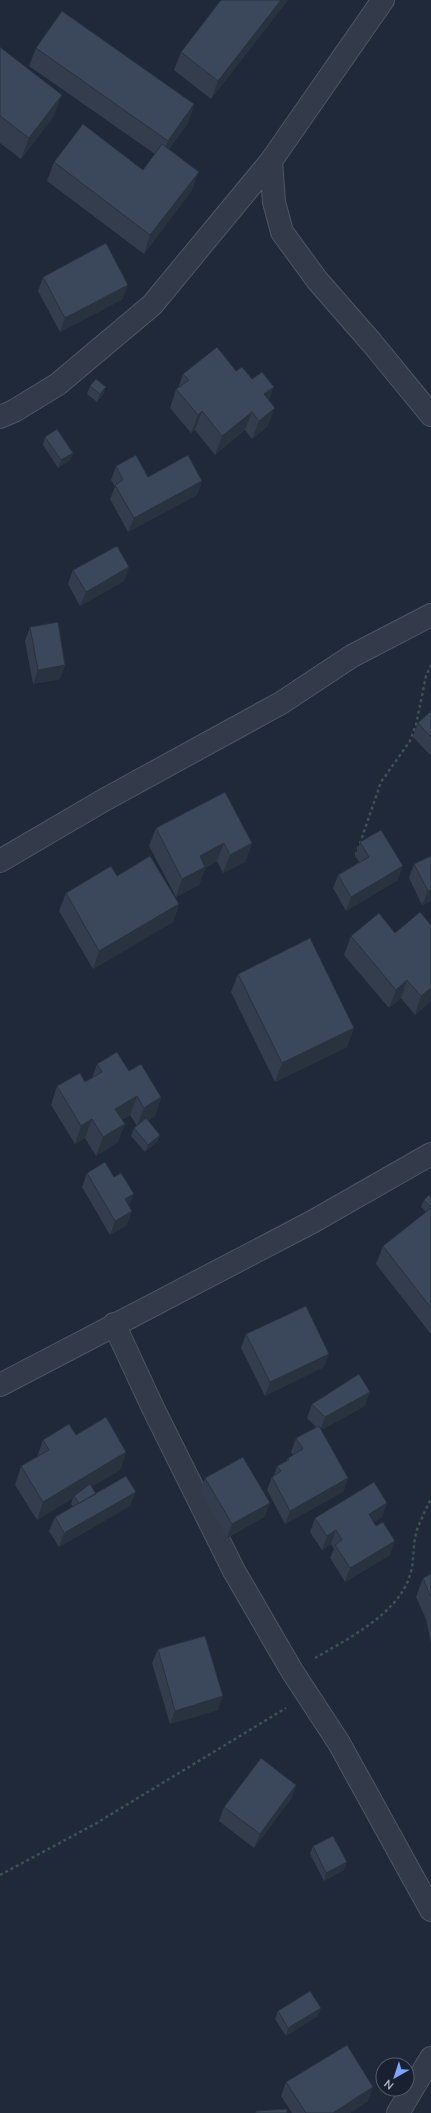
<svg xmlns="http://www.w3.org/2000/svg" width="431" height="2113" font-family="Mulish,sans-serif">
	<rect width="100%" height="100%" fill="#20293a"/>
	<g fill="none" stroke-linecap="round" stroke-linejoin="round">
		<defs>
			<path id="minor" d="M383,0L271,161L274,202L282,232L317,280L372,343L431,415
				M0,417L14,411L58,384L152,305L271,161
				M0,861L104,800L281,703L352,656L431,615
				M114,1324L153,1408L234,1571L292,1671L339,1743L431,1910
				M0,1385L312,1222L431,1154
				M398,2113L431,2058"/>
		</defs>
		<use href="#minor" stroke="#4e5665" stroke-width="24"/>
		<path stroke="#3c5255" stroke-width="2.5" stroke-dasharray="3 3" stroke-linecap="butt" d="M356,855L381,782L410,741L416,725L426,676L431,665
			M315,1658C346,1640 397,1614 409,1578C415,1563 412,1545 417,1530C421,1519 426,1509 431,1499
			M0,1875L95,1824L286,1708"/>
		<use href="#minor" stroke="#333b4a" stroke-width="22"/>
	</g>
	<path fill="#333d4d" d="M288,0L211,99L174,70L181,52Z
		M0,47L54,116L21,159L0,143Z
		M36,48L194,104L188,123L169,149L192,190L144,254L47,181L54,162L143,170L155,154L29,66Z
		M43,277L123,299L60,332L38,291Z
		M236,371L269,400L268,426L252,439L245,430L215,455L195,430L191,433L170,408L176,389L178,388L183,374Z
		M90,386L106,387L103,394L97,402L87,394Z
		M45,437L73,453L70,460L58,468L43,445Z
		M116,466L148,477L202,481L197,495L128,532L110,499L115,487L111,480Z
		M129,567L124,581L80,606L68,584L73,570Z
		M30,627L65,665L60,679L33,684L25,641Z
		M431,711V756L413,737L418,723Z
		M156,828L252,843L245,862L223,873L217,861L205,868L199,885L176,897L149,846Z
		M360,842L398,880L346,911L333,888L338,875L359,862L355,856Z
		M431,856V901L422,905L409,878L414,864Z
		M117,876L179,904L173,922L93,969L59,911L66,893Z
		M395,933L431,1001L415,1015L401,998L389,1008L344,955L351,936Z
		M238,974L354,1028L347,1047L275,1082L231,992Z
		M97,1064L129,1071L161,1097L155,1116L148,1120L160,1135L157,1142L145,1152L131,1136L134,1128L137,1126L130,1115L122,1120L118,1142L96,1156L85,1138L75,1144L51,1105L57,1086L85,1082L92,1078Z
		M87,1173L127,1225L110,1235L82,1187Z
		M431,1198V1333H430L376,1264L383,1246L426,1212L421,1207L424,1200Z
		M246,1334L324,1367L265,1396L241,1348Z
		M312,1404L365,1406L321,1430L348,1478L343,1492L285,1524L267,1490L272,1477L274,1475L277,1466L286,1461L288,1458L293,1455L291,1452L296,1438L316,1427L307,1418Z
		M76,1435L126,1452L120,1470L91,1487L96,1494L130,1506L59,1547L49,1531L55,1517L73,1507L71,1504L73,1498L37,1520L15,1485L21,1466L37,1457L43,1440Z
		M205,1478L270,1503L264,1517L227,1538L200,1492Z
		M387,1503L382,1517L374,1522L390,1555L345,1582L330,1558L334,1549L331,1544L322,1550L310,1532L315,1518Z
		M431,1574V1644L426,1619L416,1597L423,1578Z
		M158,1649L218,1710L170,1724L152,1663Z
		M296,1785L291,1799L254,1848L219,1821L224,1807Z
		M313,1846L344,1870L324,1881L310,1854Z
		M278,2011L318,2016L286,2036L275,2019Z
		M286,2082L368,2101L350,2113H292L281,2096Z"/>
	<path fill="#29323f" d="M281,0H288L211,99L218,81Z
		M62,95L54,116L21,159L29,138Z
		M194,104L188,123L162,159L168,141Z
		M199,172L192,190L144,254L150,235Z
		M128,285L123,299L60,332L65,318Z
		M106,387L103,394L97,402L100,394Z
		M274,387L267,405L264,394Z
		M275,408L268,426L252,439L259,421Z
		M202,411L195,430L191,433L198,415Z
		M252,412L245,430L215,455L222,436Z
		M73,453L70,460L58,468L61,460Z
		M202,481L197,495L128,532L134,518Z
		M129,567L124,581L80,606L86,592Z
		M65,665L60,679L33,684L38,670Z
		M224,843L217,861L205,868L199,885L176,897L182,879L200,856Z
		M252,843L245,862L223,873L230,855Z
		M403,866L398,880L346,911L351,897Z
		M431,890V901L422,905L428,891Z
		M179,904L173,922L93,969L99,951Z
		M407,980L401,998L389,1008L396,990Z
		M431,988V1001L415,1015L421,996Z
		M354,1028L347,1047L275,1082L282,1063Z
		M137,1096L130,1115L109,1127L115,1109Z
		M161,1097L155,1116L137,1126L144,1108Z
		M92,1119L85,1138L75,1144L81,1126Z
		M125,1124L118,1142L96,1156L103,1137Z
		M160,1135L157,1142L145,1152L148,1145Z
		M134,1194L129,1207L125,1199Z
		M132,1211L127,1225L110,1235L115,1221Z
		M329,1354L324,1367L265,1396L270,1382Z
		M370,1392L365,1406L320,1431L325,1417Z
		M126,1452L120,1470L75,1497L74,1496L73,1498L37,1520L43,1502Z
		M348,1478L343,1492L285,1524L290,1511Z
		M136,1492L130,1506L59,1547L64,1533Z
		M270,1503L264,1517L227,1538L232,1524Z
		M387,1503L382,1517L364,1528L369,1514Z
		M336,1530L331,1544L322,1550L327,1536Z
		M395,1541L390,1555L345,1582L350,1568Z
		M223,1696L218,1710L170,1724L175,1711Z
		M296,1785L291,1799L254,1848L260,1834Z
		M347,1862L344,1870L324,1881L326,1873Z
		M321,2008L318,2016L286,2036L288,2028Z
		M373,2087L368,2101L350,2113H333Z"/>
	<path fill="#3b475a" stroke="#29323f" d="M221,0H281L218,81L181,52Z
		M62,11L194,104L168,141L36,48Z
		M0,47L62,95L29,138L0,116Z
		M83,124L143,170L162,144L199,172L150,235L54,162Z
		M106,243L128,285L65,318L43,277Z
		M217,347L236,371L242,367L252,379L262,372L274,387L264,394L275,408L259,421L252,412L222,436L202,411L198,415L176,389L189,380L183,374Z
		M96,379L106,387L100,394L90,386Z
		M57,429L73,453L61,460L45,437Z
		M136,455L148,477L188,455L202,481L134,518L115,485L123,480L116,466Z
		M117,546L129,567L86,592L73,570Z
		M58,622L65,665L38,670L30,627Z
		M431,711V737L418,723Z
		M225,792L252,843L230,855L224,843L200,856L205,867L182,879L156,828Z
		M381,830L403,866L351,897L338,875L369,857L360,842Z
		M150,856L179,904L99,951L66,893L111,866L117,876Z
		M431,856V890L428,891L414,864Z
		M420,912L431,925V988L421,996L407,980L396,990L351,936L379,913L395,933Z
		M310,938L354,1028L282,1063L238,974Z
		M117,1052L129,1071L141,1064L161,1097L144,1108L137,1096L115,1109L125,1124L103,1137L92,1119L81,1126L57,1086L80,1073L85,1082L102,1072L97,1064Z
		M146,1118L160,1135L148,1145L134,1128Z
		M105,1162L114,1177L121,1173L134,1194L125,1199L132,1211L115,1221L87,1173Z
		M429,1195L431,1198V1207L424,1200Z
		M431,1208V1308L383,1246Z
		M306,1306L329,1354L270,1382L246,1334Z
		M359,1374L370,1392L325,1417L312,1404Z
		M106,1417L126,1452L43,1502L21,1466L49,1450L43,1440L69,1424L76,1435Z
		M319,1426L348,1478L290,1511L272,1477L281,1471L277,1466L289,1460L288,1458L303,1449L296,1438Z
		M243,1457L270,1503L232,1524L205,1478Z
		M126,1476L136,1492L64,1533L55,1517Z
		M374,1482L387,1503L369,1514L376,1526L383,1522L395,1541L350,1568L335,1545L342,1540L336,1530L327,1536L315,1518Z
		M90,1484L96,1494L79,1503L74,1496Z
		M431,1574V1598L423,1578Z
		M205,1636L223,1696L175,1711L158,1649Z
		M261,1758L296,1785L260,1834L224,1807Z
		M333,1836L347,1862L326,1873L313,1846Z
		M310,1991L321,2008L288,2028L278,2011Z
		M347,2045L373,2087L333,2113H306L286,2082Z
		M287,2109V2113H256V2111Z"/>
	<g transform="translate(395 2077) rotate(219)"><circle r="19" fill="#19202f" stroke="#555c6c"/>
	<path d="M0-3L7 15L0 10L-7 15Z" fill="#7ba5fe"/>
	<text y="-6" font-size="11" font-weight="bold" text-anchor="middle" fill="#aeb6c7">N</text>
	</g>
</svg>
